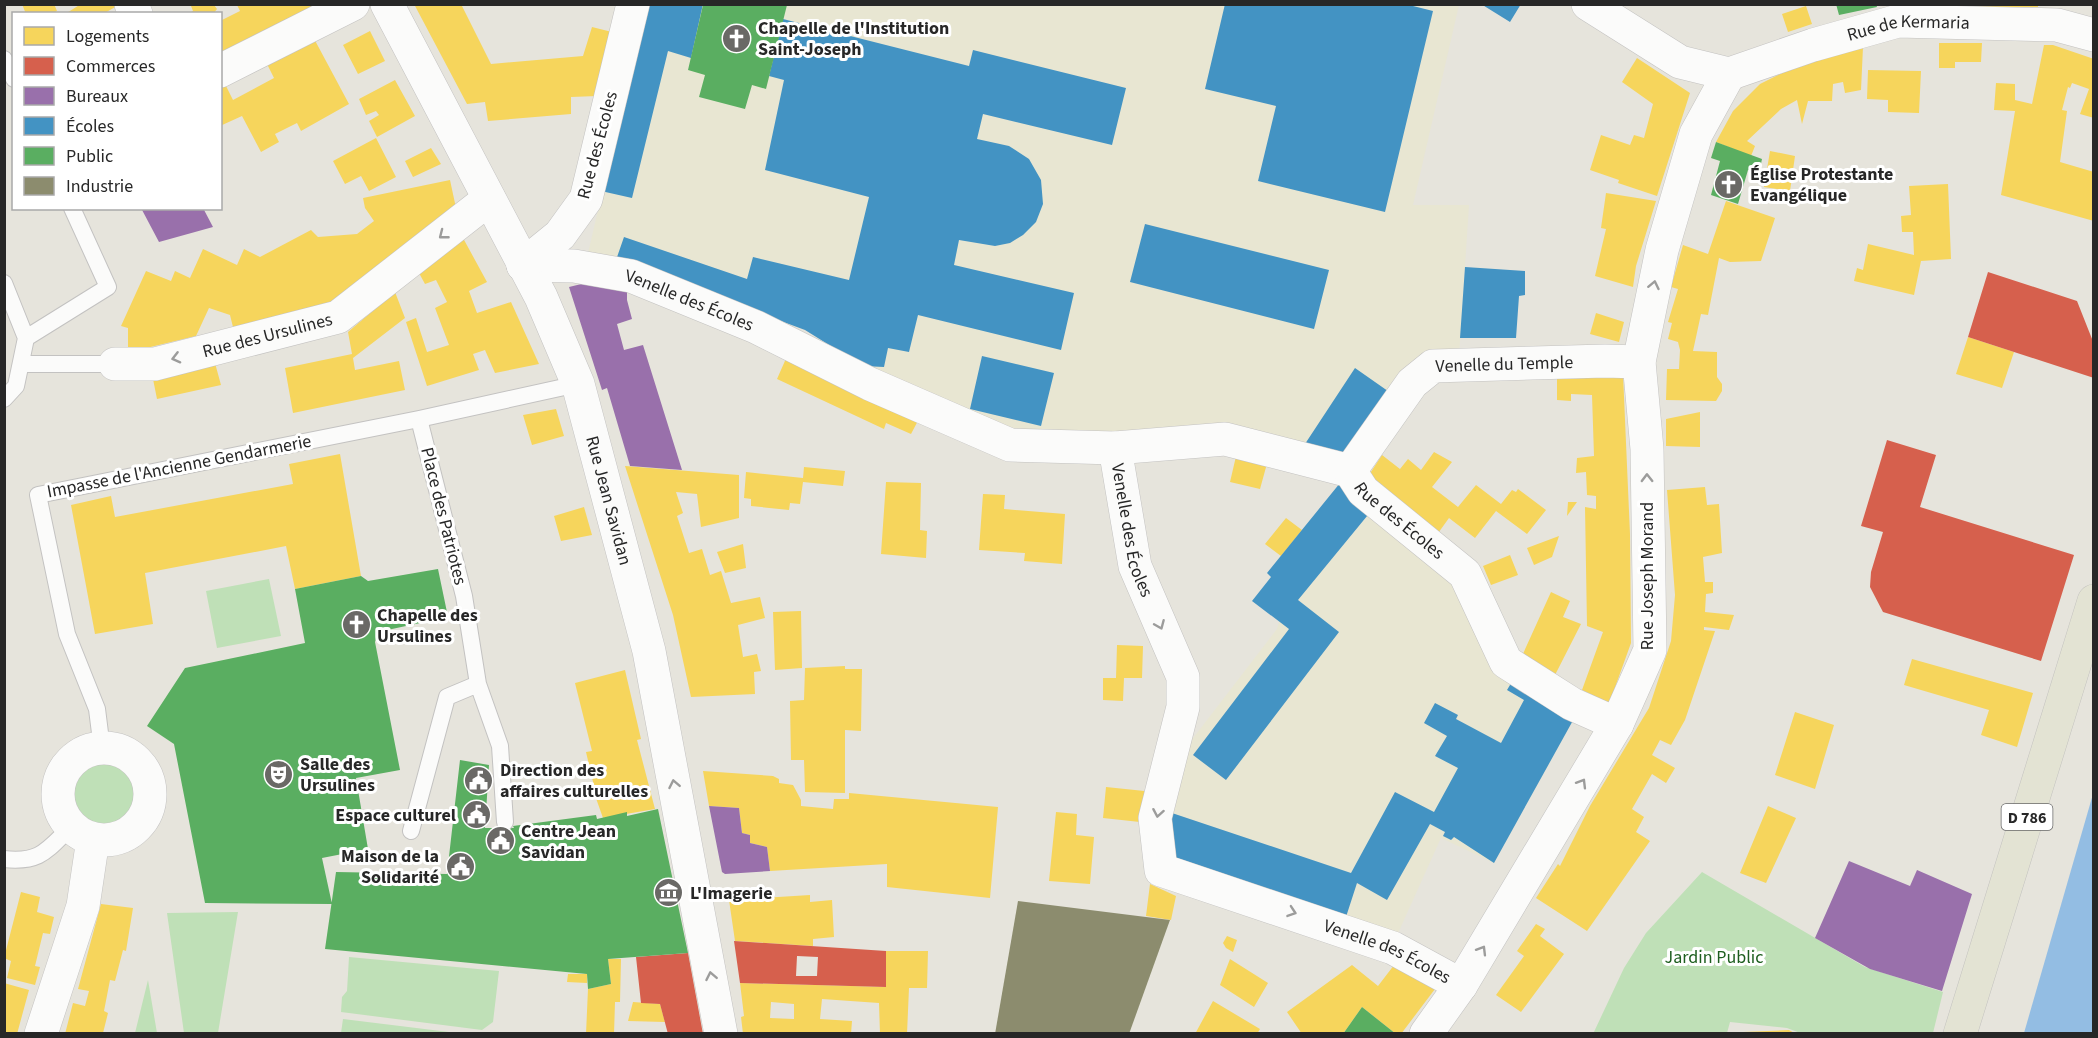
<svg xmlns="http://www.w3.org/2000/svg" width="2098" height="1038" font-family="'Source Sans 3',sans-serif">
	<rect width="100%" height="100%" fill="#e6e4dc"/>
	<path fill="#e8e6d2" d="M646,5H1459L1413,205H1469L1459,357L1351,460L1039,439L863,366L805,330L588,253Z
		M1372,510L1460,577L1501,667L1576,715L1494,863L1441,838L1394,942L1166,865L1177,759L1277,629L1279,622Z"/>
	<path fill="#bfe0b7" d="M269,579L281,636L217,648L206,591Z
		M73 794a31 31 0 1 1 62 0a31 31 0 1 1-62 0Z
		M1702,872L1865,967L1943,992L1933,1033L1803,1034L1787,1028L1730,1022L1727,1033L1593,1034L1624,968L1646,933Z
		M238,912L218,1033H184L167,913Z
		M349,957L499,971L493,1022L482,1030L341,1012L342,997L347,991Z
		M148,980L157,1033H135Z
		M343,1019L457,1033H341Z"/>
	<path fill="#93bde3" d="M2093,794V1033H2024Z"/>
	<path fill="#f6d55c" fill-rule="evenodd" d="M22,4H54L57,11L51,14H26Z
		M81,4H116L117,6L103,14H65Z
		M414,4H461L491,64L583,56L592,27L612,32L597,96L571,97V114L488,121L485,102L467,104Z
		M1942,4H2038V7H1942Z
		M193,5H214L217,9L213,14H188L193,11L191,6Z
		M237,5H316L220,54V21L240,11Z
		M1806,6L1812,24L1788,32L1782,14Z
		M370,31L385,61L358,74L343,45Z
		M311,33L349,104L301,131L297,123L275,134L279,142L261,152L242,116L220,126V81L223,80L233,100L274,78L264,58Z
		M1939,43H1982L1981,62H1955V68H1939Z
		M2044,45H2053L2094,59V118L2080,114L2089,89L2072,83L2070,88L2068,87L2062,110L2067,111L2060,162L2094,172V221L2001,195L2015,111L1994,110L1996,83L2015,84V100L2032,104Z
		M1863,47L1861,90L1845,93L1843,82L1833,84L1832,101H1808L1802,124L1797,100L1781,109L1747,141L1755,146L1751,156L1716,142L1733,111L1760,84L1792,68Z
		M1637,58L1690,93L1657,196L1618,183L1619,180L1590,170L1601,135L1630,145L1634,135L1644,138L1653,104L1622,82Z
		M1868,70L1921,71L1919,113L1888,112V100L1867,99Z
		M395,80L415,116L377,137L369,121L379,115L376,111L366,115L359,99Z
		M376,138L396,177L369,191L361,176L345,184L333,161Z
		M431,148L441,164L413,177L405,161Z
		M1770,151L1795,156L1790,191L1764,187Z
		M450,180L456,208L332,303L233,327L230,315L209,308L196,336L138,350V347H128V328L121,326L146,271L171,281L175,271L190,278L203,249L237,265L244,249L260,257L311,230L318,237L357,234L374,221L365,208L363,198Z
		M1948,184L1951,259L1921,261L1914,295L1854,281L1857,268L1863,270L1868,244L1914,255L1913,232H1902L1901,216L1911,215L1909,186Z
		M1606,193L1656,201L1636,266L1633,287L1595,276L1606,229L1601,228Z
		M1726,201L1775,218L1761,261L1730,262L1719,258L1708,315L1701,314L1693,351L1717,352V377L1722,384V391L1716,401L1666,400L1667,369H1679L1680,350L1678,342L1668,339L1672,323L1668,322L1678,289L1671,287L1683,245L1708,254Z
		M463,238L487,282L469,291L477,313L511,302L539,364L495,373L485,350L473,354L479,370L427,386L406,322L416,318L427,352L449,345L435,308L447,302L436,280L425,284L419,273Z
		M395,292L405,318L353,358L355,370L399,361L405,390L293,413L285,368L352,354L348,332Z
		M1596,313L1624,322L1619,342L1590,334Z
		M1968,337L2014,352L2002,388L1956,374Z
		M788,354L921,415L911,434L886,423L884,429L777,379Z
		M215,363L221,385L157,399L153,379Z
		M1557,367L1623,374L1630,534L1631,643L1609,704L1582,690L1603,632L1587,626L1585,507L1596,509V496L1587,495L1586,472L1576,473L1577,458L1594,456L1592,395L1571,394V401L1557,400Z
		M556,409L564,436L532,445L523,415Z
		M1700,412V447L1666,446V419Z
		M1237,452L1268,460L1260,489L1230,482Z
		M1434,452L1452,462L1432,487L1458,507L1476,485L1501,504L1512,490L1516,492L1518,489L1546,510L1527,534L1496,511L1475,538L1449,518L1436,536L1367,478L1382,455L1400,469L1408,459L1421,470Z
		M340,454L361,576L295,589L286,546L145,573L153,624L95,634L71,505L111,496L115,517L293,484L289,464Z
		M625,466L739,475V518L701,527L697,494L676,492L683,513L677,516L689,553L702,549L710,575L721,571L731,603L760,597L765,618L738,625L743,657L757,654L761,671L754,672L755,694L691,697L673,615Z
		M804,467L845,471L843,486L803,482L800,504L790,503L789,510L751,506V499L744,498L746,472L803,478Z
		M886,482L921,483L920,530L927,531L926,558L881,554Z
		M1705,487L1707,505L1719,504L1722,553L1703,557L1705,582H1713V593L1706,594L1705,612L1734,615L1729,630L1704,627V630L1715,631L1685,720L1671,745L1660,740L1652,755L1675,768L1666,783L1652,774L1632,809L1644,817L1636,832L1650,841L1587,931L1536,898L1558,864L1560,866L1590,806L1649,708L1671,641L1675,595L1667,490Z
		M983,494L1005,495L1004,509L1065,514L1062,564L1024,561L1025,553L979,550Z
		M1568,502H1577L1567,516Z
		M584,507L592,535L561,541L554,516Z
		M1286,518L1302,530L1281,556L1265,544Z
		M1559,536L1552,557L1534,565L1527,548Z
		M743,544L746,568L725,573L717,552Z
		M1510,555L1518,575L1491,585L1483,566Z
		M1551,592L1570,601L1563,617L1581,624L1555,675L1522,656Z
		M801,611L802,668L775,670L773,612Z
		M1117,645L1143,646L1142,678H1124L1123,701L1103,700V678H1116Z
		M1912,659L2033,693L2017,747L1981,735L1989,710L1904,685Z
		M845,666V669H862L861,731L845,730V793L805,792L804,760H791L790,701L804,700L805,668Z
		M625,670L641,739L637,740L655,809L603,818L592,787L594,786L586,752L592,751L575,683Z
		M1795,712L1834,725L1815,789L1775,775Z
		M703,771L773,776L779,779V783L793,785L801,800V806L833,809L834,799H849V793L998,807L990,898L887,887V864L770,871L767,847L750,843V835L742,833L739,808L709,806Z
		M1106,787L1154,792L1149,823L1103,818Z
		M1768,806L1796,818L1766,883L1740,873Z
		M1056,812L1077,814L1076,835L1094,837L1090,884L1049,881Z
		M1150,884L1176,896L1171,920L1146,916Z
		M21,892L40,897L37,912L54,917L50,934L43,933L35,966L40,967L35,985L7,978L11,961L4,958Z
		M810,895V902L832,900L834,937L813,939V946L735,941L729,900Z
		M101,904L133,908L126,951L123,950L115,981L110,980L104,1011L108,1013L103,1033L65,1034L73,1003L85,1006L89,991L78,989Z
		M1536,924L1545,929L1540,936L1564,954L1521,1012L1496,995L1524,956L1517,951Z
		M1227,936L1237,940L1233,952L1226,948L1223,943Z
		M886,951H928L927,988H909L907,1034H880L879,1003L822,999L820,1019L852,1021L851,1034H743L741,1017L744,1016L740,983L886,987ZM771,1002L794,1004V1019L770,1018Z
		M1401,956L1438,985L1401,1034H1396L1362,1007L1343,1034H1302L1287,1012L1352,965L1378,986Z
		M608,959H621L620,1002H615L614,1034H586L588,989L611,984Z
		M1230,959L1268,983L1254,1007L1220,985Z
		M568,974H587V983L567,982Z
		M4,983L29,990L17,1034H4Z
		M1213,1001L1260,1029L1257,1034H1195Z
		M633,1002L660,1004L665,1022L628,1021Z
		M1789,1030L1796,1034H1743V1032Z"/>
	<path fill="#d6604d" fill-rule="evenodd" d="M1988,272L2077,301L2094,344V378L1968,337Z
		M1887,440L1936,455L1920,507L2074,555L2041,661L1883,612L1870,587L1871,572L1883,532L1861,526Z
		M734,941L886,951V987L740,983ZM797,956L818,957L817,976H796Z
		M688,953L703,1034H668L660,1004L641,1003L636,957Z"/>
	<path fill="#9970ab" d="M141,208H203L213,227L159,242Z
		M602,279L627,283V300L632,319L617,324L624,350L643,345L682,470L630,466L607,388L602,390L569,287Z
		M709,806L739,808L742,833L750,835V843L767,847L770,871L725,874L722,872Z
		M1849,861L1910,886L1917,870L1972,894L1942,991L1870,969L1815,938Z"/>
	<path fill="#4393c3" d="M646,4H703L691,58L668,51L632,198L601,191Z
		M1225,4H1405L1433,11L1385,212L1258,181L1276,106L1205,89Z
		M1481,4H1521L1510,22Z
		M783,19L969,66L973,50L1126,88L1112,145L983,114L977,139L1009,146L1029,159L1041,180L1043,204L1036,222L1023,235L1010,243L995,246L959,240L954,265L1074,293L1061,350L918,315L909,352L888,348L884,367L863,366L805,330L616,260L624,237L747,279L753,257L849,280L869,197L765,170L784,80L769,76Z
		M1145,224L1329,270L1314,329L1130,282Z
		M1465,267L1525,271V295L1519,296L1516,338H1460Z
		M982,356L1054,373L1041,426L970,409Z
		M1355,368L1395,396L1351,460L1303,447Z
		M1340,483L1372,510L1298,600L1339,632L1226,780L1193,755L1289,629L1252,601L1271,577L1267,573Z
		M1513,680L1576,715L1494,863L1454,837L1451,840L1443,836L1445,832L1430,824L1387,900L1357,883L1345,920L1170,861L1166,811L1351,873L1395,792L1434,812L1458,768L1435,756L1447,736L1424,723L1435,703L1458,715L1456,719L1501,743L1524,700L1507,690Z"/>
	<path fill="#5aae61" d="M1836,4H1876L1877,7L1839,15Z
		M703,5H787L766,89L752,85L745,109L699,97L705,75L688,70Z
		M1716,142L1762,159L1759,173L1748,170L1738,204L1711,195L1720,161L1711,158Z
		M438,569L448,617L378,632L375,642L400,770L356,778L368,849L322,858L332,904L205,903L174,744L147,726L185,668L305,643L295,589L361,576L368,581Z
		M460,760L489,765L485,828H514L513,826L596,815L597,819L627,812V816L658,809L688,953L608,959L611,984L588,989L587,974L325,949L336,872L447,874Z
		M1362,1007L1396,1034H1343Z"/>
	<path fill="#8c8c6e" d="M1018,901L1170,920L1129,1034H995Z"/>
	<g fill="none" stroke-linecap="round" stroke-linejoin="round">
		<defs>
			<path id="service" d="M4,59L14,79
				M4,283L26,338L16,386L4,399
				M26,338L108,287L72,208
				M21,364H115
				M478,684L500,746L505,822
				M102,749L97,709L67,634L38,495L419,419L578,384
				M411,831L447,697L478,684L464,596L419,419
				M4,859C41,863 47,850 72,826"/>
			<g id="minor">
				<path d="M131,4L136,14"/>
				<path id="s1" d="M387,4L541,297L578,384L649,651L721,1034"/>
				<path d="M220,71L353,4"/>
				<path id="s2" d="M523,265L574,266L631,276L756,327L870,384L1010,445L1115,448L1225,439L1350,471L1363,491L1465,574L1506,662L1572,704L1617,724"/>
				<path d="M523,265L560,235L586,199L633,4"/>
				<path id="s3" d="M115,364H155L338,317L489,199"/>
				<path id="s4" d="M1115,448L1135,566L1183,677V707L1155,818L1161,870L1393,948L1461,985"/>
				<path id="s5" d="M1350,471L1412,383L1433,366L1605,361L1639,362"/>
				<circle cx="104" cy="794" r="46"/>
				<path d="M41,1034L83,906L93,839"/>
				<path d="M1426,1034L1461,985L1617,724L1650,650L1647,449L1639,362L1662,250L1696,134L1729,74"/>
			</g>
			<g id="tertiary">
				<path id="s6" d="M1588,4L1680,62L1729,74L1813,45L1898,21L2057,25L2094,35"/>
			</g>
			<path id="primary" d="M1960,1034L2094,601"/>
		</defs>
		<use href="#service" stroke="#c3c2c1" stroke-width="18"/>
		<use href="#minor" stroke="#c3c2c1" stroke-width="34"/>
		<use href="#tertiary" stroke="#c3c2c1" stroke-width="34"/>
		<use href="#primary" stroke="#c3c2bf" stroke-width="34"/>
		<use href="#service" stroke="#fbfbfa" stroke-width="16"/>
		<use href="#minor" stroke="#fbfbfa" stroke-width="33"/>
		<use href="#tertiary" stroke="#fbfbfa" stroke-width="33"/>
		<use href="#primary" stroke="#e3e3d3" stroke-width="33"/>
	</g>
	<defs><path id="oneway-chevron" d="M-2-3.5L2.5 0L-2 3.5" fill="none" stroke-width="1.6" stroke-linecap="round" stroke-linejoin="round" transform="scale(1.5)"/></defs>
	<g stroke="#9c9c9b">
		<use href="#oneway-chevron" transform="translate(443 235) rotate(142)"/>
		<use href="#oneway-chevron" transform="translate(1654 285) rotate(-78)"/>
		<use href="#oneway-chevron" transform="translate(176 358) rotate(166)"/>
		<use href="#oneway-chevron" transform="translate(1647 478) rotate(-91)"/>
		<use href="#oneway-chevron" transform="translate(1160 625) rotate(67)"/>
		<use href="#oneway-chevron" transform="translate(1582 783) rotate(-59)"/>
		<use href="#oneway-chevron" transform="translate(674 784) rotate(-101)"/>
		<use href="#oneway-chevron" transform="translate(1158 813) rotate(100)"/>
		<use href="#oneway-chevron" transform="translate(1292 912) rotate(19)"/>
		<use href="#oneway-chevron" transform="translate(1482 950) rotate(-59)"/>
		<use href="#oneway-chevron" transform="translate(711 976) rotate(-101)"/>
	</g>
	<defs>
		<symbol id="church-disc" viewBox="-11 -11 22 22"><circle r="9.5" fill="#6a6966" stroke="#fff"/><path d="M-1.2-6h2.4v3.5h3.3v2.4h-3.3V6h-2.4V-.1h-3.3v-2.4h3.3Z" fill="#fff"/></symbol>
		<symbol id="theatre-disc" viewBox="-11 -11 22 22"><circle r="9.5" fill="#6a6966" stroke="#fff"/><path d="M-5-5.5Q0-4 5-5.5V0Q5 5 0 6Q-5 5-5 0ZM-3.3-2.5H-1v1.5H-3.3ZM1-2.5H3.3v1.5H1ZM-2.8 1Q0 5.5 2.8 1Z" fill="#fff"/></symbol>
		<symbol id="civic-disc" viewBox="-11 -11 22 22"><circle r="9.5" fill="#6a6966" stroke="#fff"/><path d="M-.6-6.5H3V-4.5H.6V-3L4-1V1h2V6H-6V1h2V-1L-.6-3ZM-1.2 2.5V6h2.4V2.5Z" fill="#fff"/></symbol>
		<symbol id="museum-disc" viewBox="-11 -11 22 22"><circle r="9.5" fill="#6a6966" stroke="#fff"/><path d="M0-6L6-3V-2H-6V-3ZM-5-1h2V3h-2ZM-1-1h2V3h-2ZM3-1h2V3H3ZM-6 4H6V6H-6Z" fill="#fff"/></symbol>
	</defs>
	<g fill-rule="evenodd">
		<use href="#church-disc" x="720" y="22" width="33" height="33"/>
		<use href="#church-disc" x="1712" y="168" width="33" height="33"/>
		<use href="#church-disc" x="340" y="608" width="33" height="33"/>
		<use href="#theatre-disc" x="262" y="758" width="33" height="33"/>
		<use href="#civic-disc" x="462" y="764" width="33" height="33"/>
		<use href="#civic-disc" x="460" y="798" width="33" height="33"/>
		<use href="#civic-disc" x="484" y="824" width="33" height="33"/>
		<use href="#civic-disc" x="444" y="850" width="33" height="33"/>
		<use href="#museum-disc" x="652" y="876" width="33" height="33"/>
	</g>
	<g text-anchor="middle" stroke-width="6" stroke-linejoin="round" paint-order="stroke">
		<rect fill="#fff" stroke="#686868" stroke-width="1.5" x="2001.5" y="804" width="51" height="26" rx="4.5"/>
		<g font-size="16" font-weight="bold" fill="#272727">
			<text x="2027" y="823">D 786</text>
		</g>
		<g font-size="18" font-weight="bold" fill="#272727" stroke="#fff" text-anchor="start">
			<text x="758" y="34">Chapelle de l'Institution<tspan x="758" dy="21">Saint-Joseph</tspan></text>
			<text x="1750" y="180">Église Protestante<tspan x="1750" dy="21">Evangélique</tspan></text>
			<text x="377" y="621">Chapelle des<tspan x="377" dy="21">Ursulines</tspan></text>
			<text x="300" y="770">Salle des<tspan x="300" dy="21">Ursulines</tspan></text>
			<text x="500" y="776">Direction des<tspan x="500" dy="21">affaires culturelles</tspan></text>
			<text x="456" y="821" text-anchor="end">Espace culturel</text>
			<text x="521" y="837">Centre Jean<tspan x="521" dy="21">Savidan</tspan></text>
			<text x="439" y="862" text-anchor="end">Maison de la<tspan x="439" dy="21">Solidarité</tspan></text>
			<text x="690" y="899">L'Imagerie</text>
		</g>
		<g font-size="18" fill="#272727" stroke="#fff">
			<text dy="6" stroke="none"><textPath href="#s6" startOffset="346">Rue de Kermaria</textPath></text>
			<text transform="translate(597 145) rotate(-75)" y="6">Rue des Écoles</text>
			<text dy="6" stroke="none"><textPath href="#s2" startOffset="172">Venelle des Écoles</textPath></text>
			<text dy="6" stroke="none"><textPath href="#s3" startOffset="156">Rue des Ursulines</textPath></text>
			<text dy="6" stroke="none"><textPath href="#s5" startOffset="206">Venelle du Temple</textPath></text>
			<text transform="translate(179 466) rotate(-11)" y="6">Impasse de l'Ancienne Gendarmerie</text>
			<text dy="6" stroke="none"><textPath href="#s1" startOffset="546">Rue Jean Savidan</textPath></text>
			<text transform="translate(444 516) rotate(76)" y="6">Place des Patriotes</text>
			<text dy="6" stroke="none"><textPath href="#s2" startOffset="939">Rue des Écoles</textPath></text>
			<text dy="6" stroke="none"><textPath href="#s4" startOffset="84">Venelle des Écoles</textPath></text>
			<text transform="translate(1647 576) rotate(-90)" y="6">Rue Joseph Morand</text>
			<text dy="6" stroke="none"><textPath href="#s4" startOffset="678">Venelle des Écoles</textPath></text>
		</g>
		<g font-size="18" fill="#1d5e1e" stroke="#fff">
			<text x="1714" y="963">Jardin Public</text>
		</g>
	</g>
	<rect width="2098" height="1038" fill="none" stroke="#272727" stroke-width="12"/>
	<rect x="12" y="12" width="210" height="198" fill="#ffffff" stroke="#a9a9a9" stroke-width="1.5"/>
	<rect x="24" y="27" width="30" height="18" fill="#f6d55c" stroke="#a9a9a9" stroke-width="1.5"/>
	<text x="66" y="42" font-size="18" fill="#272727">Logements</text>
	<rect x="24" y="57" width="30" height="18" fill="#d6604d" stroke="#a9a9a9" stroke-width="1.5"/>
	<text x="66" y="72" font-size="18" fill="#272727">Commerces</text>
	<rect x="24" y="87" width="30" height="18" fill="#9970ab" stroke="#a9a9a9" stroke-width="1.5"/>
	<text x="66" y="102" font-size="18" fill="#272727">Bureaux</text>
	<rect x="24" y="117" width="30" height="18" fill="#4393c3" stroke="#a9a9a9" stroke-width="1.5"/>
	<text x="66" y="132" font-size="18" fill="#272727">Écoles</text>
	<rect x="24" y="147" width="30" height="18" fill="#5aae61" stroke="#a9a9a9" stroke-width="1.5"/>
	<text x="66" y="162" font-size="18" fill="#272727">Public</text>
	<rect x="24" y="177" width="30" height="18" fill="#8c8c6e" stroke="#a9a9a9" stroke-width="1.5"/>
	<text x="66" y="192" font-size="18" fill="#272727">Industrie</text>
</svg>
